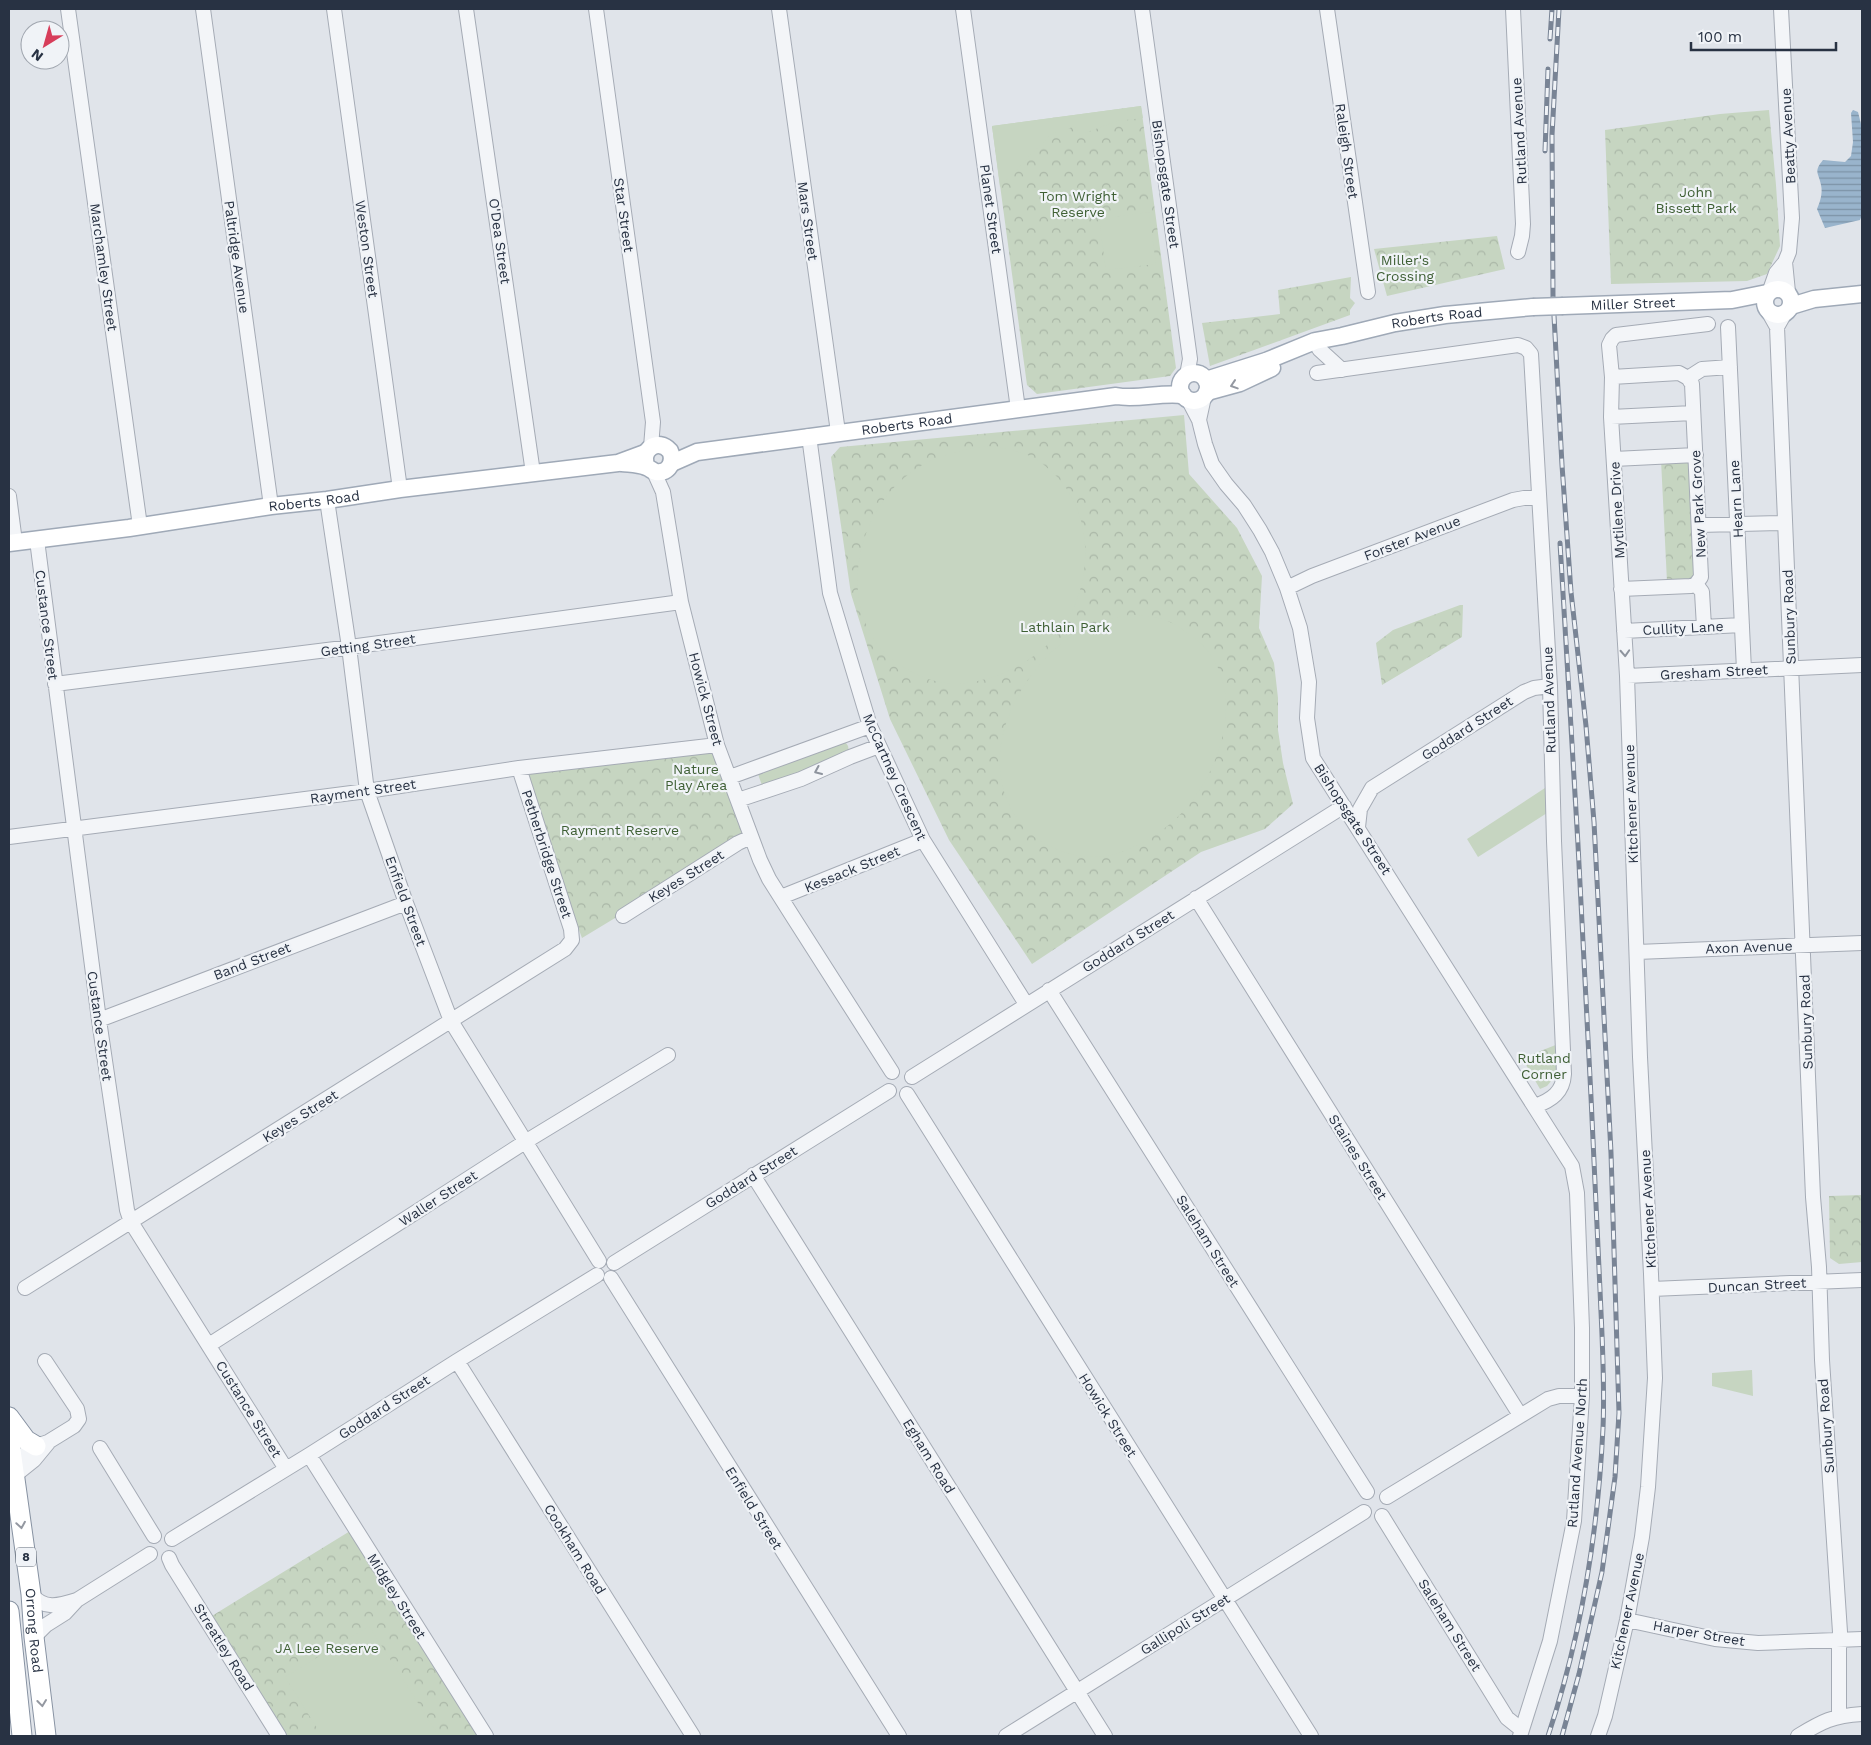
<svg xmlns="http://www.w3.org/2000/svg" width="1871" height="1745" font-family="'Work Sans',sans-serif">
	<defs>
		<pattern id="park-crowns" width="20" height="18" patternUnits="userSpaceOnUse" patternTransform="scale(1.25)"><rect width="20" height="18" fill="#c6d5c1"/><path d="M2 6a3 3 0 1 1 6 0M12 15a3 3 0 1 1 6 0" fill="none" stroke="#aab7a7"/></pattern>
		<pattern id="water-rules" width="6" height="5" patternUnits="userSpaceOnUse" patternTransform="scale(1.25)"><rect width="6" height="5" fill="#99b4cc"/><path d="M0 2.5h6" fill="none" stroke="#7d93a7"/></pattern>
	</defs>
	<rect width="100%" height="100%" fill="#e0e4ea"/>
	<path fill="url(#park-crowns)" d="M1141,106L1176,368L1170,376L1037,394L1027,385L992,126Z
		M1769,110L1776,185L1780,246L1767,274L1747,281L1611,284L1605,130L1720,114Z
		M1497,236L1505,269L1387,296L1374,249Z
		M1351,277L1350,298L1355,303L1350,310V315L1210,366L1202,323L1280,314L1278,290Z
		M1184,415L1189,474L1237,528L1262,576L1259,628L1274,663L1278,698V730L1283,763L1293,804L1265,829L1201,852L1032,964L949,840L890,719L851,594L831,457L840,447Z
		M1661,460L1690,462L1696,575L1694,579L1667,582Z
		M1460,605H1463L1462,637L1382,685L1376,643L1393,630Z
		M717,745L744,840L582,938L519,768Z
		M1558,1044V1073L1547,1086L1540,1089L1519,1053L1529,1055L1533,1054Z
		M1862,1195V1262L1839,1264L1830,1258L1829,1196Z
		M355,1528L486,1736H279L207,1619Z"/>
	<path fill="#c6d5c1" d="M1141,106L1143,118L1117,121L1085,133L1079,132L1074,126L1068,129L1066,132H1056L1051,134L1000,187L992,126Z
		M1149,212L1156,264L1106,270L1099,219Z
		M986,446C1002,448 1016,450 1030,456C1038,459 1045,466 1052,472C1094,510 1095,582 1062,628C1046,650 1021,667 996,676C978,682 958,686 940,682C924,679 912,673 899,664C894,660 888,657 884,652C837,601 857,513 909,474C931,457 959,450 986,446Z
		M1133,615C1159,616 1171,620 1192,636C1246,676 1228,755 1191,802C1172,827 1138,850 1107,856C1088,859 1068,855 1052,847C1035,840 1022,827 1013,812C976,749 1022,666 1079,631C1095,621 1115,617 1133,615Z
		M842,737L848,746L850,757L764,791L759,777L757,767Z
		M1545,788L1547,813L1478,857L1467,839Z
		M1752,1370L1753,1396L1712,1386V1373Z
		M369,1626L439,1736H322L285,1677Z"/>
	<path fill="url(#water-rules)" d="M1853,110L1858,112L1862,128V215L1860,220L1825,228L1817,209C1820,202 1823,193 1821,185C1819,173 1813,172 1823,160L1845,162L1851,156L1853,142L1851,113Z"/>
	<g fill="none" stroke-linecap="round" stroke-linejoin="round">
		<defs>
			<path id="minor" d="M68,9L140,526
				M203,9L271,506
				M334,9L400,489
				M466,9L533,473
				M596,9L653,422L651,447
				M779,9L838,432
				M963,9L1018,409
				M1142,9L1190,359L1187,375
				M1327,9L1368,292
				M1513,9L1523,224L1522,236L1518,252
				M1785,262L1788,292
				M1770,290L1776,273L1785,262L1789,252L1792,218L1781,9
				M1768,311L1777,327L1813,1197L1819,1267L1822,1360L1840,1632L1839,1640V1715
				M1728,327L1744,670
				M1777,327L1785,313
				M1319,349L1342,370
				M1317,373L1518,345L1526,348L1531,354L1550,686L1554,841L1564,1074C1563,1092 1552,1100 1535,1106
				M1612,377L1679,373L1688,378L1702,369L1730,367
				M1688,378L1692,384L1701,577L1696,584L1702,592L1704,627
				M1188,399L1199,420L1205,444L1212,464L1226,484L1244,505L1260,530L1272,552L1287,588L1300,628L1309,682L1307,718L1313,758L1572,1166L1577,1193L1582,1328V1396L1574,1521L1550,1641L1520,1736
				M1611,417L1693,413
				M1199,420L1204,397
				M809,436L830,593L870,726L923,840L1026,1004
				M1614,459L1696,455
				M654,472L663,492L681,602L717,745L760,860L769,879L793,917L892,1072
				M9,496L15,542
				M327,500L349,647L367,791L406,903L451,1021L599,1261
				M1699,525L1785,523
				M37,540L99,1020L127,1210L131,1222L286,1469
				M1287,588L1312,576L1513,500L1524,498H1539
				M1621,589L1691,586L1696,584
				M1624,631L1742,625
				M1627,676L1862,665
				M55,684L335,649L681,602
				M730,777L870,726
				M738,800L801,779L850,757L879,746
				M1358,827L1360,809L1372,788L1524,692L1534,688L1550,686
				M9,837L367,791L519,768L717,745
				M781,897L923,840
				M1196,898L1520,1415
				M623,916L738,843L751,837
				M1637,952L1862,943
				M1049,990L1367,1492
				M99,1020L406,903
				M912,1077L1344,806
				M907,1094L1311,1736
				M753,1175L1105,1736
				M614,1263L889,1091
				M611,1278L899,1736
				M25,1288L565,949L572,940L571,929L519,768
				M1652,1289L1862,1280
				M209,1345L525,1142L668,1055
				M457,1361L693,1736
				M100,1448L154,1536
				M309,1455L486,1736
				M9,1465L36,1446L48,1442L74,1426L79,1419L77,1409L45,1361
				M9,1480L34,1460L48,1443
				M1387,1497L1548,1399L1559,1396H1582
				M1382,1516L1507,1718L1522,1730
				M172,1539L309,1455L457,1361L597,1275
				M169,1558L172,1565L279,1736
				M31,1594C44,1610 58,1606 77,1600
				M1627,1620L1715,1639L1758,1643L1862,1639
				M34,1637L46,1625L65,1613L77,1600L150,1554
				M1006,1736L1364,1512
				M1598,1736L1605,1716L1627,1620L1642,1537L1648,1487L1655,1378L1651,1274L1640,1057L1627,676L1611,417L1612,377L1609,345L1612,339L1616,335L1708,324
				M1798,1736C1823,1721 1832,1716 1862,1714"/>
			<g id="major">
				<circle cx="1778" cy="302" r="13"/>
				<path id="s1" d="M1563,306L1732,300L1767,293"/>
				<path d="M1791,306L1814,299L1862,294"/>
				<circle cx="1194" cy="387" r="14"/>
				<path id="s2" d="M1206,380L1266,361L1315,341L1342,336L1395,323L1445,315L1533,307"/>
				<path d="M1207,392L1240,383L1272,368"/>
				<path d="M622,463C630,464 639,464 646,467C650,468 652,471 656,472C669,474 675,461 670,451C658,437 639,450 647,467"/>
				<path id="s3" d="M672,463L697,452L1116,396C1138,400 1160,392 1183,395"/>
				<path id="s4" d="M9,543L129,528L271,506L327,500L400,489L618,463L645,453"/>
			</g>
			<g id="highway">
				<path d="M9,1417L26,1440L36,1446"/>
				<path id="s5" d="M9,1436L31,1594L34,1637L46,1736"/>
				<path d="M9,1611L22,1736"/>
			</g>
		</defs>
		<use href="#minor" stroke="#a5abb5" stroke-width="16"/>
		<use href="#major" stroke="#9fa9b7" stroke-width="19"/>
		<use href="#highway" stroke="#8792a2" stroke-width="21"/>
		<use href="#minor" stroke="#f3f5f8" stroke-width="14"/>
		<use href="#major" stroke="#fff" stroke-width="16"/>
		<use href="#highway" stroke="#fff" stroke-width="19"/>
		<defs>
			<path id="rail" d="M1559,9L1552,135L1553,297L1562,465L1571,592L1586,726L1594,822L1611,1153L1619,1413L1615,1477L1602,1572L1579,1674L1562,1736
				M1550,39L1552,9
				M1545,151L1548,69
				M1548,1736C1581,1637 1598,1532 1603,1428C1605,1382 1602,1336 1600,1290C1597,1226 1594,1161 1591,1097C1582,912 1572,728 1560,543"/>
		</defs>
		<use href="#rail" stroke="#798495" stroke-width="5"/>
		<use href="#rail" stroke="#f0f3f7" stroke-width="3" stroke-dasharray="9" stroke-linecap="butt"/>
		<defs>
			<path id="major-bridge" d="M1533,307L1563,306"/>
		</defs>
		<use href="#major-bridge" stroke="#9fa9b7" stroke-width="19" stroke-linecap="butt"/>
		<use href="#major-bridge" stroke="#fff" stroke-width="16"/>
	</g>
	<defs><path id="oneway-chevron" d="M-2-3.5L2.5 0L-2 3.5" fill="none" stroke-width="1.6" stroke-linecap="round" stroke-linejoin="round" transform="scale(1.25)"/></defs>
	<g stroke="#9498a1">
		<use href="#oneway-chevron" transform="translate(1234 385) rotate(162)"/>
		<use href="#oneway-chevron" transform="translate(21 1525) rotate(81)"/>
		<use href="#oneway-chevron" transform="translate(42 1703) rotate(83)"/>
	</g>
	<g stroke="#8e949e">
		<use href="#oneway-chevron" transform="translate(1625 653) rotate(87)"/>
		<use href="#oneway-chevron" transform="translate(818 771) rotate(156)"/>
	</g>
	<g text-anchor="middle" stroke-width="4.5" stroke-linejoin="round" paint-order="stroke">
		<rect fill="#f0f3f7" stroke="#646c79" stroke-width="1" x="16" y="1547.5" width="20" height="19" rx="4"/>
		<g font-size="12" font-weight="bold" fill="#283243">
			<text x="26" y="1561">8</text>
		</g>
		<g font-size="14" fill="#283243" stroke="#f0f3f7">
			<text transform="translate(1519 131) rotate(-93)" y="5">Rutland Avenue</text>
			<text transform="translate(1788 136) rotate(-93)" y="5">Beatty Avenue</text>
			<text transform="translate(1347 151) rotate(82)" y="5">Raleigh Street</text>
			<text transform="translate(1166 184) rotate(82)" y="5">Bishopsgate Street</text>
			<text transform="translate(991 209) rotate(82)" y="5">Planet Street</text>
			<text transform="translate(624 215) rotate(82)" y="5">Star Street</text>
			<text transform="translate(808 221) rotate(82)" y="5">Mars Street</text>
			<text transform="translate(500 241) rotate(82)" y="5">O'Dea Street</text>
			<text transform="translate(367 249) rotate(82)" y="5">Weston Street</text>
			<text transform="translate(237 257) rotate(82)" y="5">Paltridge Avenue</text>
			<text transform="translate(104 267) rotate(82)" y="5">Marchamley Street</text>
			<text dy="5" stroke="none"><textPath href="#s1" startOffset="70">Miller Street</textPath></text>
			<text dy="5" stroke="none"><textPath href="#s2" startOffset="240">Roberts Road</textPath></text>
			<text dy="5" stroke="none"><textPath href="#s3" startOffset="239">Roberts Road</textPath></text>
			<text transform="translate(1736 499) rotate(-93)" y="5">Hearn Lane</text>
			<text dy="5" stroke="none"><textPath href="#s4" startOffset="308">Roberts Road</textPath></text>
			<text transform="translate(1698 504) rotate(-93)" y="5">New Park Grove</text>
			<text transform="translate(1617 510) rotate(-93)" y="5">Mytilene Drive</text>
			<text transform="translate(1412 538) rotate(-21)" y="5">Forster Avenue</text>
			<text transform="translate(1789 617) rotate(-92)" y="5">Sunbury Road</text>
			<text transform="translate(47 625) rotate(83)" y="5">Custance Street</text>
			<text transform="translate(1683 628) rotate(-3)" y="5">Cullity Lane</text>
			<text transform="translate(368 645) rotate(-8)" y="5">Getting Street</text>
			<text transform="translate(1714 672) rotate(-3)" y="5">Gresham Street</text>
			<text transform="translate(706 699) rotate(75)" y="5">Howick Street</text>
			<text transform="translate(1549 700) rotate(-92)" y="5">Rutland Avenue</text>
			<text transform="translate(1467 728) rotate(-33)" y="5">Goddard Street</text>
			<text transform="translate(895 777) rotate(66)" y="5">McCartney Crescent</text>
			<text transform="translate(363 791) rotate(-8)" y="5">Rayment Street</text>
			<text transform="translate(1631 804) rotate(-92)" y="5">Kitchener Avenue</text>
			<text transform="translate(1353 819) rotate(57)" y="5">Bishopsgate Street</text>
			<text transform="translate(547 854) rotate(72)" y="5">Petherbridge Street</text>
			<text transform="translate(852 869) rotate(-22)" y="5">Kessack Street</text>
			<text transform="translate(686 876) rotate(-32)" y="5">Keyes Street</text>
			<text transform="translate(406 901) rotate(70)" y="5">Enfield Street</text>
			<text transform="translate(1128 941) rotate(-32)" y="5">Goddard Street</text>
			<text transform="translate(1749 947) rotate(-2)" y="5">Axon Avenue</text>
			<text transform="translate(252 961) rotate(-21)" y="5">Band Street</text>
			<text transform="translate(1806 1022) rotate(-92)" y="5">Sunbury Road</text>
			<text transform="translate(100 1026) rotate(82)" y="5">Custance Street</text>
			<text transform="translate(300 1116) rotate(-32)" y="5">Keyes Street</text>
			<text transform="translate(1358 1157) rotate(58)" y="5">Staines Street</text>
			<text transform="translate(751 1177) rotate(-32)" y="5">Goddard Street</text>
			<text transform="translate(438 1198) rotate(-33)" y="5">Waller Street</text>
			<text transform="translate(1648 1209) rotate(-93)" y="5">Kitchener Avenue</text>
			<text transform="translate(1208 1241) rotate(58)" y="5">Saleham Street</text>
			<text transform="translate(1757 1285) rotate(-3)" y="5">Duncan Street</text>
			<text transform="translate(384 1407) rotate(-33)" y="5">Goddard Street</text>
			<text transform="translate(249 1409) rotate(58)" y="5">Custance Street</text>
			<text transform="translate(1108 1415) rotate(58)" y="5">Howick Street</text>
			<text transform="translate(1826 1426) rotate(-94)" y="5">Sunbury Road</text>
			<text transform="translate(1577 1453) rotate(-86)" y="5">Rutland Avenue North</text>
			<text transform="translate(929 1456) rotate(58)" y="5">Egham Road</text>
			<text transform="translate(754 1508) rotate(58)" y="5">Enfield Street</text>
			<text transform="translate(575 1549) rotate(58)" y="5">Cookham Road</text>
			<text transform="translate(397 1596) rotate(58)" y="5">Midgley Street</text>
			<text transform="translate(1627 1611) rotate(-78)" y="5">Kitchener Avenue</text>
			<text transform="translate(1185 1624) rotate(-32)" y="5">Gallipoli Street</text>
			<text transform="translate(1450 1625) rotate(58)" y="5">Saleham Street</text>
			<text dy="5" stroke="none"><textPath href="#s5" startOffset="196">Orrong Road</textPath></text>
			<text transform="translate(1699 1633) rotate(10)" y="5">Harper Street</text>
			<text transform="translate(224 1647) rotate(58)" y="5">Streatley Road</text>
		</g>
		<g font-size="14" fill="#3e5f34" stroke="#f0f3f7">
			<text x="1696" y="197">John<tspan x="1696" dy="16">Bissett Park</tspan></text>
			<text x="1078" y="201">Tom Wright<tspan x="1078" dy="16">Reserve</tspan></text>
			<text x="1405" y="265">Miller's<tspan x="1405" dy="16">Crossing</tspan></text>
			<text x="1065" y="632">Lathlain Park</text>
			<text x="696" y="774">Nature<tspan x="696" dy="16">Play Area</tspan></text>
			<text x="620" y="835">Rayment Reserve</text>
			<text x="1544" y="1063">Rutland<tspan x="1544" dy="16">Corner</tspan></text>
			<text x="327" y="1653">JA Lee Reserve</text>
		</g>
	</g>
	<rect width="1871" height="1745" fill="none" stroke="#283243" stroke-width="20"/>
	<g transform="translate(45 45) rotate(217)"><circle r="24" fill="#f0f3f7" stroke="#a0a6af"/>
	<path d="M0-4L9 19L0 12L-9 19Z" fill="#d73d5a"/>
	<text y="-8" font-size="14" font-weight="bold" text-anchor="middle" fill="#283243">N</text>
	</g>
	<path d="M1691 42v8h145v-8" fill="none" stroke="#283243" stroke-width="2.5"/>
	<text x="1698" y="42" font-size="15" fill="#283243" stroke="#f0f3f7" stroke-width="4" paint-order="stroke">100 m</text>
</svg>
